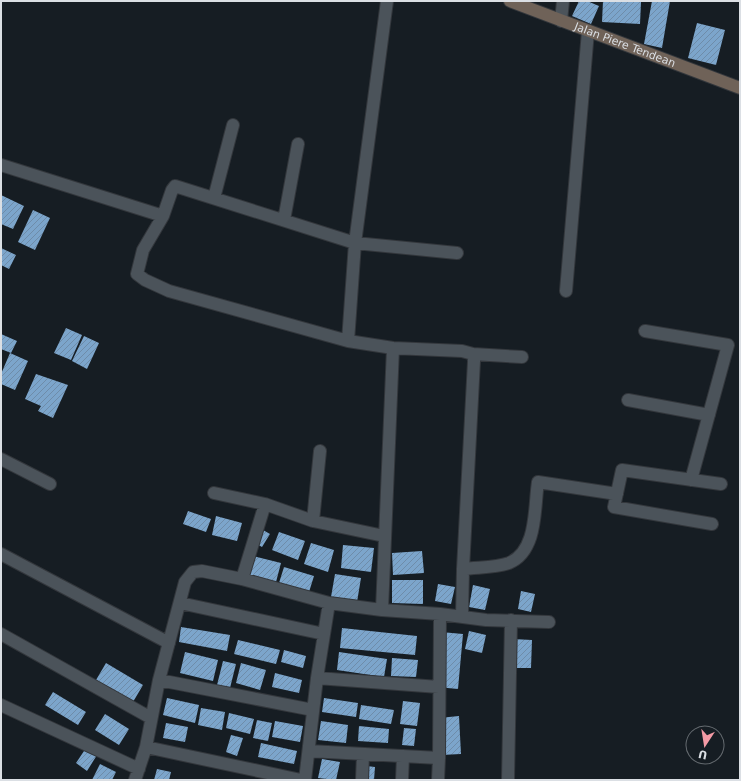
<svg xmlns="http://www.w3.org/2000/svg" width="741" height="781" font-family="'DejaVu Sans',sans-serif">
	<defs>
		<pattern id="building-hatch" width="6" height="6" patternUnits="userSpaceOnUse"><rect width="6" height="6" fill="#7ca5cb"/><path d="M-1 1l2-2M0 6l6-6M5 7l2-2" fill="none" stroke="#6e8ca9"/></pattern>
	</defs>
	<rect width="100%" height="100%" fill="#161d23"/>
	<path fill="url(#building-hatch)" d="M579,1H587L599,6L591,24L572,16Z
		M603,1L641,2L640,24L602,22Z
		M652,1H670L662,48L644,44Z
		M697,23L725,30L716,65L688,58Z
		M1,195L24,206L13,229L1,224Z
		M33,210L50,218L35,250L18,242Z
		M1,248L16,255L9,269L1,265Z
		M66,328L82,335L71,360L54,353Z
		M1,334L17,341L11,353L1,349Z
		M84,336L99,343L87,369L72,361Z
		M10,353L28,361L15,390L1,384V374Z
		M36,374L68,385L53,418L38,411L41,406L25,399Z
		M188,511L211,519L206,532L183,524Z
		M216,516L242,523L237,541L212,535Z
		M256,526L270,534L262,547L248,539Z
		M279,532L305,541L298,560L272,550Z
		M311,543L334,550L328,572L304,564Z
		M343,545L374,548L371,572L341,568Z
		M422,551L424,573L393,575L392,553Z
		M249,555L281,563L276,582L245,574Z
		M284,567L314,576L309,592L279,583Z
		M335,574L361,578L357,602L331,597Z
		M392,580H423V604L392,603Z
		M438,584L455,587L451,604L435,601Z
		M473,585L490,589L485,610L469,607Z
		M521,591L535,594L531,612L518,609Z
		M181,627L230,635L227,651L179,642Z
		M342,628L417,636L415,655L340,648Z
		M469,631L486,635L482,653L465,649Z
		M441,632L463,634L458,689L437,687Z
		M513,639L532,640L531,668H512Z
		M238,640L280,650L276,664L234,654Z
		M284,650L306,656L303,668L281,662Z
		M185,652L218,660L213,681L180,673Z
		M339,652L387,659L384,677L337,670Z
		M392,658L418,660L416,677L391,676Z
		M223,661L236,664L230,688L217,685Z
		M106,663L143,685L133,702L96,680Z
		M241,663L266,670L260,690L236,683Z
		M275,673L302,680L299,693L272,687Z
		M53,692L86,712L78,725L45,705Z
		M167,698L199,705L195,723L163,715Z
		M324,698L358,703L356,717L322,712Z
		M403,701L420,703L417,726L400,724Z
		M361,705L394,710L391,724L359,719Z
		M201,708L225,712L222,730L198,725Z
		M229,713L254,719L250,734L226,728Z
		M105,714L129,729L119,745L95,730Z
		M459,716L461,754L441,755L439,718Z
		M257,720L272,723L268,741L253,738Z
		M275,721L303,726L300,742L272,737Z
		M321,721L348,725L346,743L318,740Z
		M166,723L188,727L185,742L163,738Z
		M359,726L389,729L388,743L358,741Z
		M404,728L416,729L414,746L402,745Z
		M231,735L243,738L237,756L226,752Z
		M261,743L297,751L294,764L258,757Z
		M86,748L97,755L87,771L76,763Z
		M322,759L340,762L336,780L318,778Z
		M100,764L116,772L112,780H92Z
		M358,765L375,767L374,780H356Z
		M157,769L171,772L169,780H154Z"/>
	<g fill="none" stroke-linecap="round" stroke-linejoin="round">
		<defs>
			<path id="street" d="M561,21L563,1
				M1,165L163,216L172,190L175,186L355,243L457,253
				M214,198L233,125
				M163,216L143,250L137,274L145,280L169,291L348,341L393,348L462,351L473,354L474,361L463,569L462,617
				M284,220L298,144
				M566,291L588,31
				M645,331L728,345L691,480
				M348,341L355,243L387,1
				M473,354L522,357
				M628,400L709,415
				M1,459L50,484
				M214,493L265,504L313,521L384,536
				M313,521L320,451
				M712,524L614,507L622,470L721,484
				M1,554L169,643
				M463,569C477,567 496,568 509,563C538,551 534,507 538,482L617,494
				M242,579L265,504
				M180,603L324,634
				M382,610L393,348
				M1,634L151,718
				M317,678L439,687
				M159,680L313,710
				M1,705L139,769
				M146,747L301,780
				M309,751L439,758L440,614
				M135,780L146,747L159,680L185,582L193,572L202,571L242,579L329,603L382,610L440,614L486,620L549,622
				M305,780L317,678L329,603
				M362,780L363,754
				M402,780L403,756
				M438,780L439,758
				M508,780L511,620"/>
			<g id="secondary">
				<path id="s1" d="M510,1L740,88"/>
			</g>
		</defs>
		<use href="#street" stroke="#33373c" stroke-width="14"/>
		<use href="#secondary" stroke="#33373c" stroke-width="14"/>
		<use href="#street" stroke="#4b535a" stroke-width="12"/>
		<use href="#secondary" stroke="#6f6258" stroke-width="12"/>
	</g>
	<g text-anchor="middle" stroke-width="4" stroke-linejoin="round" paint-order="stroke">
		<g font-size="11" fill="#dbdfe4" stroke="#161d23">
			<text dy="4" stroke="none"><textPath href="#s1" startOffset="123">Jalan Piere Tendean</textPath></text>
		</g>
	</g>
	<rect width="741" height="781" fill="none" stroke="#dbdfe4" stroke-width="4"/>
	<g transform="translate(705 745) rotate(192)"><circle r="19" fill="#161d23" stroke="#656b70"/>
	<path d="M0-3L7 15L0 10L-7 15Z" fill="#f49aa5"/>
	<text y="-6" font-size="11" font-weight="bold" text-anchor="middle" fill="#dbdfe4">U</text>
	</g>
</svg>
